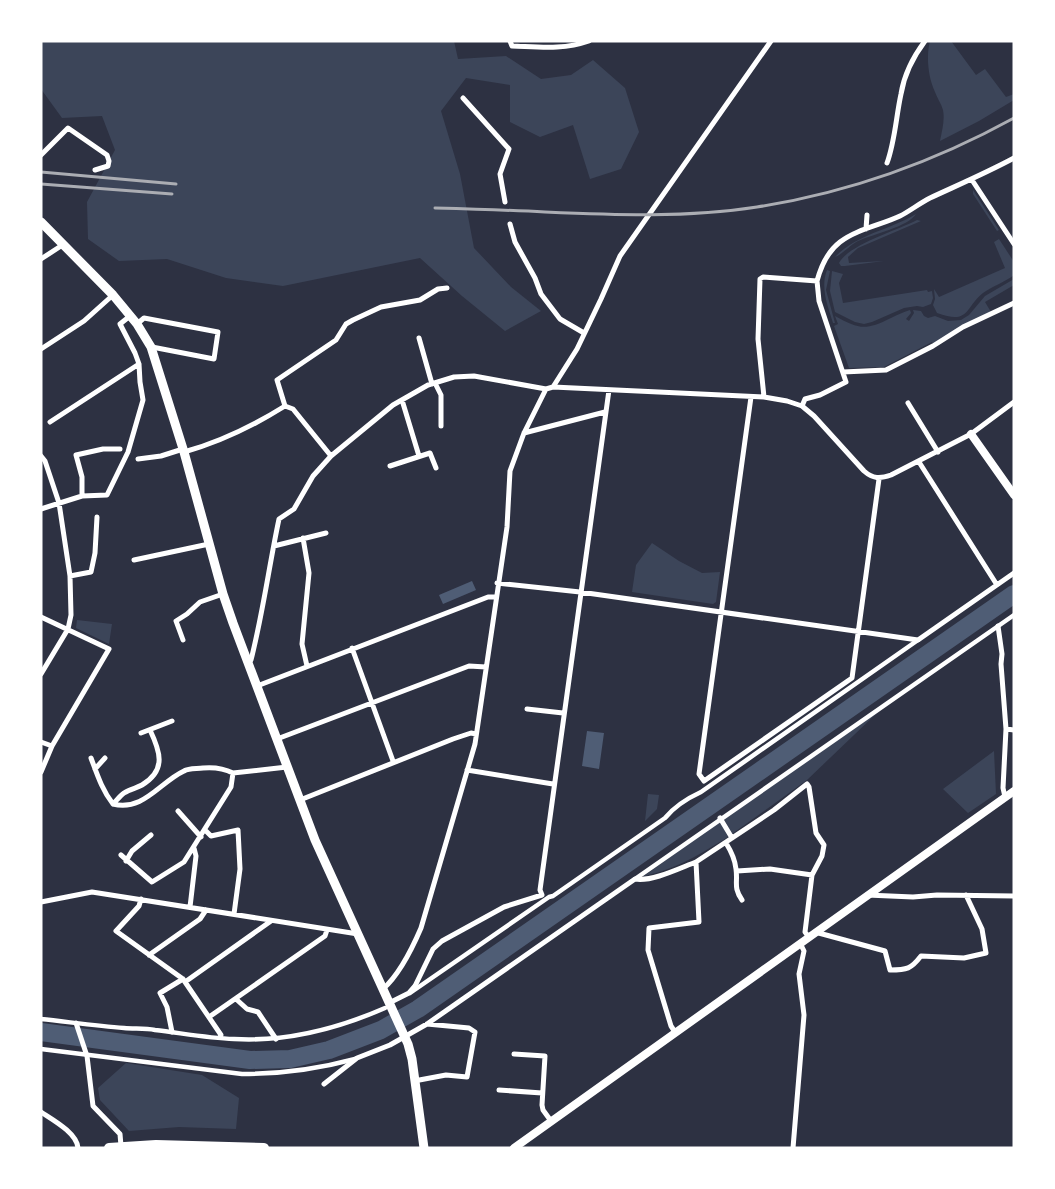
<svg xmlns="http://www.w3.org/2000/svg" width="1055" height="1189" font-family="'Noto Serif',serif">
	<rect width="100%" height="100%" fill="#2d3142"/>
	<path fill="#3c4559" d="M41,41H454L458,59L506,56L541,79L571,75L593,60L625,88L639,132L621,169L590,179L573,125L540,137L510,122V85L466,78L441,111L460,174L474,248L511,287L541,311L505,331L462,296L420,258L283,286L226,278L167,259L119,261L88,239L87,202L115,150L102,116L62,118L41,89Z
		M930,41H951L976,75L985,69L1006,97L1014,94V100L979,121L940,141C942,131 945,120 943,110C941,103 937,98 935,92C928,77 926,56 930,41Z
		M973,190L999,230L997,231L973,194Z
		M916,214C908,227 873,234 858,241C850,245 843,254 835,257C857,234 890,230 916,214Z
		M917,220L921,221L858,248L848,257L849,263L884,261L845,266H841L839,263C848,245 898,230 917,220Z
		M999,239L1014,262V275C1005,282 995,285 986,291C964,305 972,326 937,313L933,305L935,299L934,289L939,297L1005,268L994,242Z
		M827,270L830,271L826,290L835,323H833C828,306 820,288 827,270Z
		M832,271L843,274L839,283L843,303L927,290L928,292L932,291L933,298L931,304L923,307L917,306L904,308L872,322L864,324L855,322L835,312L830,291Z
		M1014,279V285L985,302L991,312L933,344L932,342L884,367L849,368L834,326L838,324L835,316C859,329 865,331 891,318C897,315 903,312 910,310L911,313L906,319L909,321L914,313L913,310L921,311L924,316L928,318L935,316L948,321L961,320L969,315L985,296Z
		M652,543L679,561L702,573L720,572L716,602L713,604L632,592L636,565Z
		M77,620L112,624L109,644L76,628Z
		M878,712L807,780L732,834L724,819Z
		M994,751L996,794L968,813L943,789Z
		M648,794L659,795L657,809L645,821Z
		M720,821L728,837C700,854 677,869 644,876Z
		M126,1063L202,1075L239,1098L236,1129L179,1127L129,1131L100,1100L98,1088Z"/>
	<path fill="#4f5d75" d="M472,581L476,590L443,604L439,595Z
		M587,731L604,733L599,769L582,766Z"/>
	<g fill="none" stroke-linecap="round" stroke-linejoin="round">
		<path stroke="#4f5d75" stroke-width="18" d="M41,1032L250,1060L290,1059L329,1050L381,1030L418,1009L1014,594"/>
		<path stroke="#fff" stroke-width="4.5" d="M635,879L1014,615
			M410,993L549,897L553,896L665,818C674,807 688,798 701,792L918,640
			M41,1019C69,1022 97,1026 124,1028C134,1029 145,1028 155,1030C181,1033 207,1038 234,1039C286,1042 337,1029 385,1008
			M41,1049L242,1074C281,1074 318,1069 355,1059"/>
		<path stroke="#fff" stroke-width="5" d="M510,41L512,46C540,47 563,50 589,41
			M463,98L509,149L500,174L505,202
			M41,155L68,128L107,155L109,161L108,166L95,170
			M887,163C895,141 896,117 901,94C904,75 913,57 925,41
			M972,180L1014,244
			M510,224L515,242L535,278L541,294L560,319L584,333
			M866,229L867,215
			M41,259L64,244
			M137,324L144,318L218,332L214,359L152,347
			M419,338L432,384
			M41,349L84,321L113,295
			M843,372L886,370L933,346L963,327L1014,303
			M435,383L441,395V426
			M553,387L577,349L601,299L620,256L771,41
			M751,397L699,774L704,781L852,678L879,479
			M764,397L758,339L760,279L763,277L817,281C821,266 827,252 840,242C857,229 881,225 900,216C910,211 920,203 930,198C958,185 986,173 1014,158
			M402,400L419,456
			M908,403L938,452
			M285,406L277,380L336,340L346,324L353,320L381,307L420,300L438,289L447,288
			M802,406L805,399L820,395L846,382L819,301L817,281
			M50,422L139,364
			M524,433L605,412
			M184,452C220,442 253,426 285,406L293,409L331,456
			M41,456L45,461L59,503L70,576L71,615L68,629L41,674
			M138,459L161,456L183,449
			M919,462L997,585
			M390,466L430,453L436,468
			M82,496V477L76,455L103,449H120
			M41,509L82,496L107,495L128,452L143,400L140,382L139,364L135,353L120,324L130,316
			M303,538L309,573L302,644L307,666
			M274,546L326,533
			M134,560L209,544
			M70,576L91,572L95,553L97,517
			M497,583L580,592L918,640L1014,573
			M41,617L109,649L52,746L41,772
			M998,626L1002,654L1001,664L1006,729L1003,788L1005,797
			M183,640L176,621L187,614L200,602L223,594
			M352,648L393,761
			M248,663L251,660C263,613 269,566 279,519L294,509L313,476L331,456L393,405L428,385L454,377L474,376L546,389L553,387L764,397L787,401L802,406L814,416L864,471C873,479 880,479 891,475L971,434L1014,402
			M257,686L488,597H495
			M527,709L563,713
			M1006,729L1014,730
			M141,733L172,721
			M277,739L469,666L486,667
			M41,742L52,746
			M91,758C97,774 102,790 113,804C143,812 160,782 184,771C189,768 197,769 203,768C214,767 223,768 233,773L287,767
			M95,769L105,758
			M467,770L553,784
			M300,800L453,739L471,733L476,734
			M113,804C117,800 120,796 124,793C130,789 137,788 142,785C167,770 160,751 150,730
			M178,811L201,837
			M720,818L732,838
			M205,830L211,836L238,830L240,869L234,914
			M726,843C731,851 735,859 736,869C738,883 733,887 742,900
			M121,855L152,882L184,862L231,787L233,773
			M126,861L132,851L151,835
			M737,871L770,869L812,875
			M867,895L913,897L937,895L1014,896
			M141,899L139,906L116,931L183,979L221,1035L220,1037
			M41,902L92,892L358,934
			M190,907L196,856L194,848
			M815,932L885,951L890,970C907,970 911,969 921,956L964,958L986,953L982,929L966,895
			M149,955L200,919L206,910
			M185,982L271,921
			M383,989C400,974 412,949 421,928L475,744L507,527L510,471L524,433L546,389
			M236,999L247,1009L258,1012L276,1039
			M389,1003L409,993L415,986L433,949L442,941L504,907L542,895L540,890L609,390
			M209,1017L325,936L327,930
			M76,1023L87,1056L93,1106L120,1134L121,1146
			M172,1032L167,1007L160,993L183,979
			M675,1032L671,1026L648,950L649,928L699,922L696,862L774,810L807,784L809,787L816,833L824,845L822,856L812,875L805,932L808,936
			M514,1054L545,1056L542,1105L543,1110L551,1121
			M414,1081L446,1075L467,1077L475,1032L469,1028L427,1024
			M324,1084L357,1058L390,1045L427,1024L635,879C652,882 680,868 696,862
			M499,1090L542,1093
			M41,1112C53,1120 77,1133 78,1148
			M793,1148L804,1015L799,974L804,951L800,943"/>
		<path stroke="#fff" stroke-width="8" d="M971,434L1014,495
			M514,1148L1014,791"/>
		<path stroke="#fff" stroke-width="9" d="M41,222L113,295L137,324L151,347L184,452L223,594L233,623L315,840L408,1044L412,1059L424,1148"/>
		<path stroke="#fff" stroke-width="10" d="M109,1148L156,1145L264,1148"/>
		<path stroke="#abadb3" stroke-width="3" d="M41,172L176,184
			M41,184L172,194
			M435,208C472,209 509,210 545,212C616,215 687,218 757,207C847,193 934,162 1014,118"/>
	</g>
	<rect width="1055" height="1189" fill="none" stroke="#ffffff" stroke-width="85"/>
</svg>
